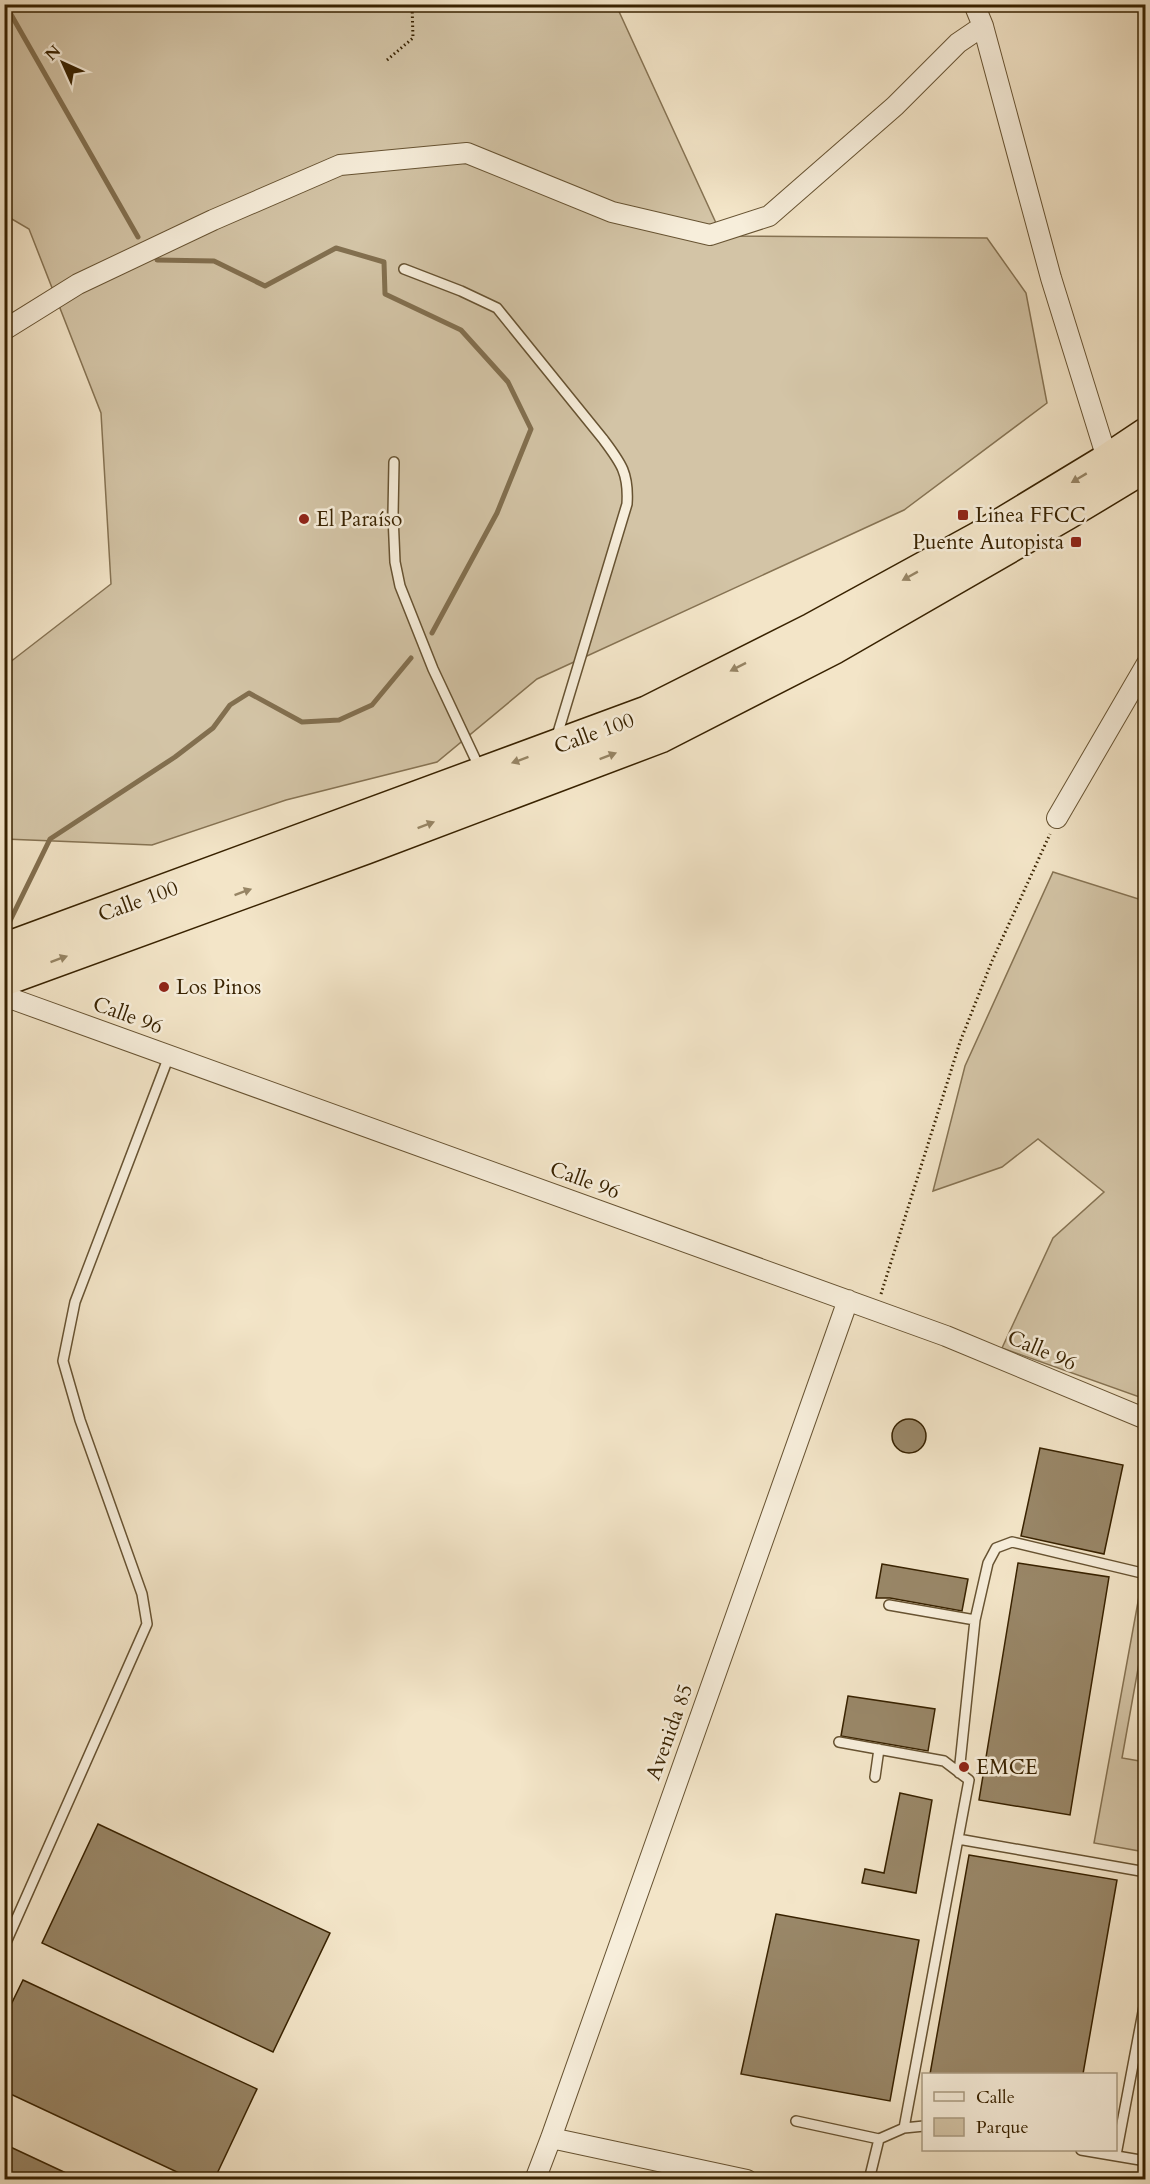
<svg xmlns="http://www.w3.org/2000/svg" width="1150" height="2184" font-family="Cardo,serif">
	<rect width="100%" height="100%" fill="#f3e5c8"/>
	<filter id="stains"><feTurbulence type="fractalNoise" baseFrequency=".00333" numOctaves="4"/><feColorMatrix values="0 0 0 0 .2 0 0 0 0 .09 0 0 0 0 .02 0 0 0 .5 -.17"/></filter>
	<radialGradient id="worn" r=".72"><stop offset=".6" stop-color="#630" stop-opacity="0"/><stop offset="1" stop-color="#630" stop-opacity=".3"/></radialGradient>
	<path fill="#d3c4a6" stroke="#867353" stroke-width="1.5" d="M5,5H616L722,236L987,238L1026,293L1047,403L904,510L537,679L437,762L286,800L152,845L5,839V666L111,584L101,413L29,229L5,215Z
		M1053,872L1145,901V1399L1002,1348L1053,1238L1104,1192L1038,1139L1002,1167L933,1191L965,1066Z
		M1140,1591L1145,1592V1630L1122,1758L1145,1762V1852L1094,1843Z"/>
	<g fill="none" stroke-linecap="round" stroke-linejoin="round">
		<path stroke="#826f4f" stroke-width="5" d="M5,4L138,237
			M157,260L214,261L265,286L336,248L384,262L385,294L461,330L508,382L531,429L497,513L432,633
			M6,929L50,839L175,757L213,728L230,705L249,693L302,722L339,720L372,705L411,658"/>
	</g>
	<path fill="#998768" stroke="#382200" stroke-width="1.5" d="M892 1436a17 17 0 1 1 34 0a17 17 0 1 1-34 0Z
		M1040,1448L1123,1465L1104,1554L1021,1536Z
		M1018,1563L1109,1577L1070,1815L979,1800Z
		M882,1564L968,1579L962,1611L890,1598H876Z
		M848,1696L935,1709L928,1751L841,1736Z
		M900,1793L932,1800L916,1893L862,1883L865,1869L884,1873Z
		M98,1824L330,1933L273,2052L42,1943Z
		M969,1855L1117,1880L1083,2074H930Z
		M776,1914L919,1940L890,2101L741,2074Z
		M23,1980L257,2089L214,2180H194L4,2091V2019Z
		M4,2144L81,2180H4Z"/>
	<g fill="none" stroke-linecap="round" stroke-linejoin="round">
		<defs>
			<path id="lane" d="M404,269L461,291L497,308L603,439C621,463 629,473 627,504L556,739
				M394,462L393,515L395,562L400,586L433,669L480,769
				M889,1605L975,1620
				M839,1742L944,1761L969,1780L904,2128
				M959,1773L975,1620L988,1563L996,1548L1012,1542L1146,1574
				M875,1777L879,1749
				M958,1839L1146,1872
				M4,1947L147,1624L142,1594L80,1420L63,1361L75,1302L169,1056
				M796,2121L879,2139
				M1081,2150L1146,2161
				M1116,2155L1146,1996
				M869,2180L879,2139L904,2128L924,2126"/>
			<path id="street" d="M974,4L983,26L1051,278L1110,468
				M4,330L78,284L213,220L340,165L467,153L612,212L710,235L769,216L895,106L958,43L983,26
				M1057,818L1146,665
				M4,996L946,1336L1146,1419
				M551,2138L747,2180
				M535,2180L551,2138L848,1300"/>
			<path id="highway" d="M4,950L647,713L812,630L980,538L1107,461L1146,435
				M4,979L366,847L660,736L834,647L1068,512L1146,465"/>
		</defs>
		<use href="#lane" stroke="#675332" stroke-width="12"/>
		<use href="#street" stroke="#675332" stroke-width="22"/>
		<use href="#highway" stroke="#382200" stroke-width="36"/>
		<path stroke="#382200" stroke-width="3" stroke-dasharray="1.5 3" stroke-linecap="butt" d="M387,60L413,38L412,4
			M881,1294L960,1042L992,961L1050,834"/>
		<use href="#lane" stroke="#f7eedb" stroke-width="9"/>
		<use href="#street" stroke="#f7eedb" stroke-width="20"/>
		<use href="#highway" stroke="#f3e5c8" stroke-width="33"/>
	</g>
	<defs><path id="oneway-solid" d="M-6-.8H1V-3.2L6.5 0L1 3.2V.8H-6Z" transform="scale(1.5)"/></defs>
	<g fill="#968464">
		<use href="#oneway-solid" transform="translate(1079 478) rotate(149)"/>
		<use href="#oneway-solid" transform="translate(910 576) rotate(151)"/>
		<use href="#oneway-solid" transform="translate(738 667) rotate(153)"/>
		<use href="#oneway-solid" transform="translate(608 756) rotate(-21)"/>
		<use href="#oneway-solid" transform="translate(520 760) rotate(160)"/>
		<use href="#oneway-solid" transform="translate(426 825) rotate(-21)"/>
		<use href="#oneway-solid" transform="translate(243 892) rotate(-20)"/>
		<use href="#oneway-solid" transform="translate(59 959) rotate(-20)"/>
	</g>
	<g fill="#8f2418" stroke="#f7eedb" stroke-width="2">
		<rect x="957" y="509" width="12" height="12" rx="3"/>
		<circle cx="304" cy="519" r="6"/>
		<rect x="1070" y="536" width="12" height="12" rx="3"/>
		<circle cx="164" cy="987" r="6"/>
		<circle cx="964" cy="1767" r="6"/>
	</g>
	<g text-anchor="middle" stroke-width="5" stroke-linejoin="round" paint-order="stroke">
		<g font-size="21" fill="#382200" stroke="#f7eedb" text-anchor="start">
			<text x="975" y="522">Linea FFCC</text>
			<text x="316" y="526">El Paraíso</text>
			<text x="1064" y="549" text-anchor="end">Puente Autopista</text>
			<text x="176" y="994">Los Pinos</text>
			<text x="976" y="1774">EMCE</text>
		</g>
		<g font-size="21" fill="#382200" stroke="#f7eedb">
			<text transform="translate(594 733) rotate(-20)" y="7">Calle 100</text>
			<text transform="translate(138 901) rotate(-20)" y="7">Calle 100</text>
			<text transform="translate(128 1015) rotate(20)" y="7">Calle 96</text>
			<text transform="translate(585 1180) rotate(20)" y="7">Calle 96</text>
			<text transform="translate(1042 1350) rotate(23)" y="7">Calle 96</text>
			<text transform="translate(669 1732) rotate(-70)" y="7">Avenida 85</text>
		</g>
	</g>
	<rect width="1150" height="2184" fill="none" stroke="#f3e5c8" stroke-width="24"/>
	<rect x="6" y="6" width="1138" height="2172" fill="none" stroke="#382200" stroke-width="3"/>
	<rect x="12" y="12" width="1126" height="2160" fill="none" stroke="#382200" stroke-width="1.5"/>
	<rect x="922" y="2073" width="195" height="78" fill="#f7eedb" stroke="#ab9c83" stroke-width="1.5"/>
	<rect x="934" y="2092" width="30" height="9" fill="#f7eedb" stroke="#ab9c83" stroke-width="1.5"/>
	<text x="976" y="2103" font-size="18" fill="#382200">Calle</text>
	<rect x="934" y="2118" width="30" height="18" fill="#d3c4a6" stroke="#ab9c83" stroke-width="1.5"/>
	<text x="976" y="2133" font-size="18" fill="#382200">Parque</text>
	<g transform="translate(63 63) rotate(315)" stroke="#f7eedb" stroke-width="4.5" paint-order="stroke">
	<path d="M0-4.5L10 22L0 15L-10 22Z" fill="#382200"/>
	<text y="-9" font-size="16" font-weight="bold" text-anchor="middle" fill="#382200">N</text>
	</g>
	<rect width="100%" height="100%" filter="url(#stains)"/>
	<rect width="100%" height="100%" fill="url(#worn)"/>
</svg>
